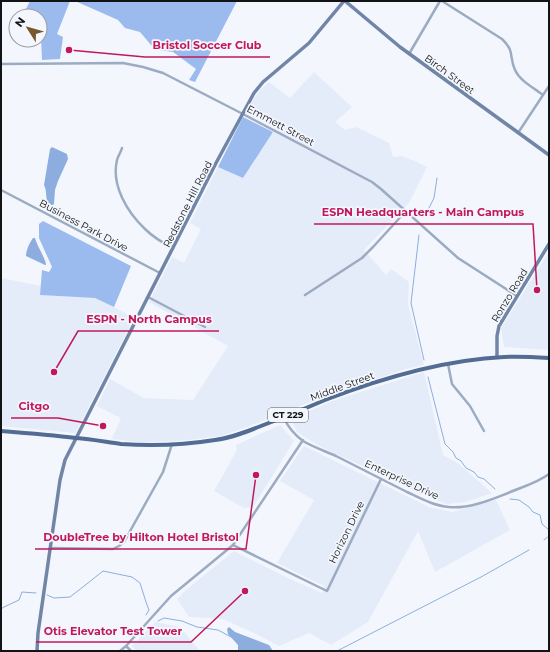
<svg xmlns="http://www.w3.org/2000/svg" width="550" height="652" font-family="Montserrat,sans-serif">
	<rect width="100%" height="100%" fill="#f3f7fd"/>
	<path fill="#e4ecf9" d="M314,72L352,107L335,122L345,130L356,127L389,143L393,157L402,156L417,162L427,167L409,203L364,250L386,275L391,269L409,282L408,304L424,365L409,368L325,396L260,422L222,436L179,441L137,442L112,439L121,418L97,406L110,379L144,398L193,400L228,346L149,302L172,257L184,263L201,229L190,223L218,167L243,178L276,128L248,114L250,104L261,89L269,82L290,98Z
		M549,252V350L504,347L501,328Z
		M1,278L41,286L40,295L95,298L114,307L134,318L77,430L75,433L1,426Z
		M424,372L443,455L459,464L492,493L466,502L447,504L431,498L319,446L297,432L291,419L332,401Z
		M280,425L294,441L253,507L244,508L214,491L237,450L236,445Z
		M304,446L429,507L452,512L496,500L510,530L435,572L418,531L368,622L331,645L309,633L279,646L258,635L223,619L189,617L177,599L186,590L234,551L288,578L322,593L324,586L277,563L314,500L280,481Z
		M155,622L180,627L200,651H137L132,646Z"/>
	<path fill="#9bbbef" d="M30,1H70L57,34L63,37L60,59L42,60L40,16H29L24,13Z
		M75,1H237L195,82L189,80L196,69L173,52L159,50L151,45L140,32L125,28L118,20Z
		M243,117L273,132L243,178L218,167Z
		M43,221L131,266L114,307L95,298L40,295L42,270L49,272L52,267L39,238V224Z"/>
	<path fill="#8daddf" d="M52,147L67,154L68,159L58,181L55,190L54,204L51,206C44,202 48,192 44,185L50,149Z
		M33,238H35C37,246 46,259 46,265H45L26,256C26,250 30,242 33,238Z
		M229,627L235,632L269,645L273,651H238V645L228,634L227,629Z"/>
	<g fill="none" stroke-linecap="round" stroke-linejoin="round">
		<path stroke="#8daddf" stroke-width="1" d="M425,216L434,198L437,178
			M419,235L411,303L424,360
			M428,377L445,444L453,452L456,458L461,461L466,468L474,472L478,477L484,479L495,489
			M510,499L519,500L529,507L533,512L540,515L542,524L549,530
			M544,540L549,536
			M47,595L54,598L70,597L88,583L103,571L132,577L140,583L146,602L149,610L146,615
			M1,609L4,607L19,600L22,592L36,593
			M158,621L164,618L182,621L197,627L218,630L231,637
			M337,651L481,577L529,550"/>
		<path stroke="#9dabc2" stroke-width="2.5" d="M442,1L502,39C515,51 509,57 515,70C520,81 534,88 543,95
			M409,54L440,1
			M1,64L123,63L143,67L163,73L239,112L372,182L381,189L458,258L517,296
			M518,133L549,86
			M122,148C121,152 118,156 117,160C111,185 127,212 145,229C153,237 163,243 173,248
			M1,190L160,273
			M305,295L362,258L373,247L406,211
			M148,297L205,327
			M448,364L452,384L470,406L484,431
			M284,418C288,427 295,435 303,441C313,447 325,451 336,456C360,468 383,480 407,492C420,498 434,506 449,507C469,509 490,500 508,493C522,487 537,483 549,474
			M233,545L327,591L381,479
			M50,548L113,549L119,546L124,542L163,472L172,444
			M126,646L131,651
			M120,651L126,646L171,596L233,545L303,440"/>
		<path stroke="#7186a7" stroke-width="3.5" d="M345,1L400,47L549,155
			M497,357V336L499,326L549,244
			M37,651L38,633L60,480L65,460L216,163L254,93L263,82L309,43L344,1"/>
		<path stroke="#536c93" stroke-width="4" d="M1,431C26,433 51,435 76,438C91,439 106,442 121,444C152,446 184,445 215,440C231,438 246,432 261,426C282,418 304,409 325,400C382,378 442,360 504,357C519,356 534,357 549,358"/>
	</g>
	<g text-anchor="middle" stroke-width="3.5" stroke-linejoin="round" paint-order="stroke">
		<rect fill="#f3f7fd" stroke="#56575b" stroke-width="1" x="268" y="408" width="40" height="14" rx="3"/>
		<g font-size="9" font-weight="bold" fill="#121315">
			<text x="288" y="418">CT 229</text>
		</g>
		<g font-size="10" fill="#121315" stroke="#f3f7fd">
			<text transform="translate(450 74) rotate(36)" y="4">Birch Street</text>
			<text transform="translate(281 125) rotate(28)" y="4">Emmett Street</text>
			<text transform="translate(187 204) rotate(-63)" y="4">Redstone Hill Road</text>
			<text transform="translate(84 225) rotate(28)" y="4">Business Park Drive</text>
			<text transform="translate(509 295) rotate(-59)" y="4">Ronzo Road</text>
			<text transform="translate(342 386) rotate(-20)" y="4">Middle Street</text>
			<text transform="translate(402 479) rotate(25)" y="4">Enterprise Drive</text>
			<text transform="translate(346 532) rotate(-64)" y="4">Horizon Drive</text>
		</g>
	</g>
	<path fill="none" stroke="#c2185b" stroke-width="1.5" d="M69 50L145 57H270M537 290L533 224H314M54 372L78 331H219M103 426L58 418H11M256 475L246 549H35M245 591L191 642H36"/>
	<g fill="#c2185b" stroke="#f3f7fd" stroke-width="1.5">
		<circle cx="69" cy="50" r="4"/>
		<circle cx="537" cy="290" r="4"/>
		<circle cx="54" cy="372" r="4"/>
		<circle cx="103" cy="426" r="4"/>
		<circle cx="256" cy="475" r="4"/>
		<circle cx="245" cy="591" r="4"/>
	</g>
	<g font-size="11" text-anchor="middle" font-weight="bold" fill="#c2185b" stroke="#f3f7fd" stroke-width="3.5" stroke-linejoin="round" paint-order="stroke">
		<text x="207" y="49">Bristol Soccer Club</text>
		<text x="423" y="216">ESPN Headquarters - Main Campus</text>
		<text x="149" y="323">ESPN - North Campus</text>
		<text x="34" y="410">Citgo</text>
		<text x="141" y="541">DoubleTree by Hilton Hotel Bristol</text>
		<text x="113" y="635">Otis Elevator Test Tower</text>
	</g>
	<rect width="550" height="652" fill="none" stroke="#121315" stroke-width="4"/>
	<g transform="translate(28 28) rotate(307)"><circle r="19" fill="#f3f7fd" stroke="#999ca0"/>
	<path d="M0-3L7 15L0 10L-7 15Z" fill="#78572e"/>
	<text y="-6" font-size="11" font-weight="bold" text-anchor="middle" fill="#121315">N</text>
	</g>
</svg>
